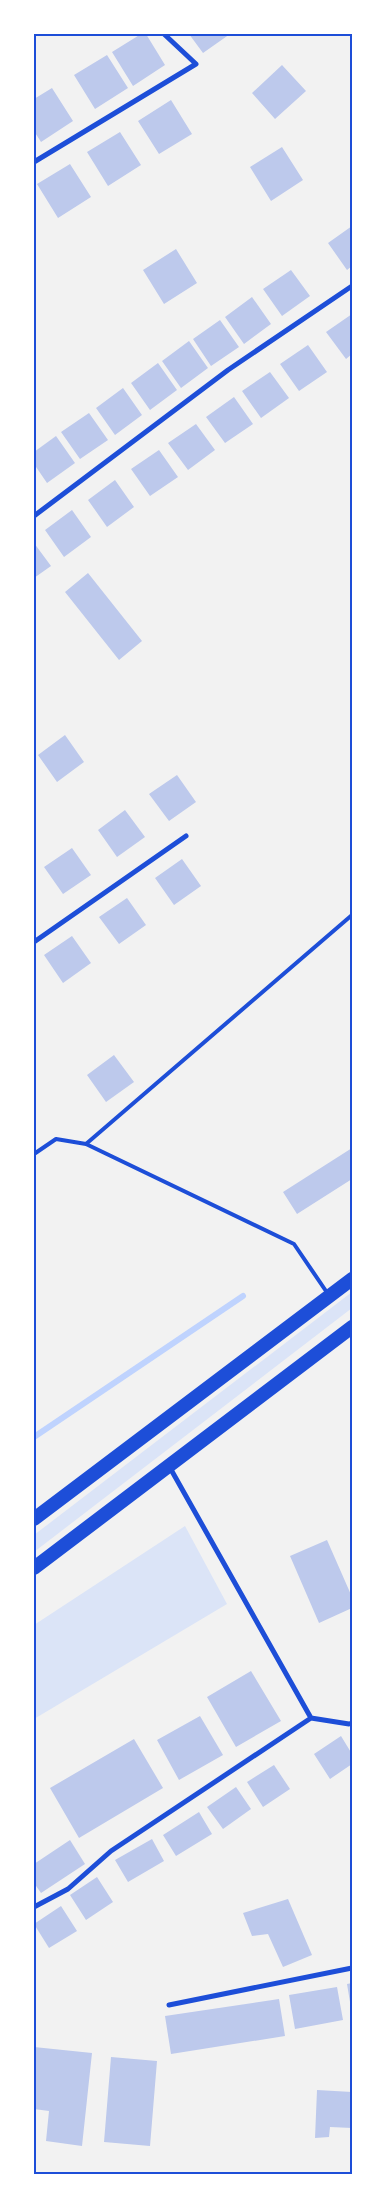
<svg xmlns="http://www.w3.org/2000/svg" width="386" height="2208" font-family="Montserrat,sans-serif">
	<rect width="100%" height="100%" fill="#f2f2f2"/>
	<path fill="#dbe4f7" d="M352,1292V1308L34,1552V1535Z
		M185,1526L227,1604L34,1719V1625Z"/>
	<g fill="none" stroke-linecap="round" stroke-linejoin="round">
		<path stroke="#bfd3fe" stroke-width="6" d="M34,1437L243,1296"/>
	</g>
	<path fill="#bdc9ec" d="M141,34H146L165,65L133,86L112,52Z
		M189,34H230L203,53Z
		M107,55L128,88L95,109L74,75Z
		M282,65L306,91L275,119L252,93Z
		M52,88L73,121L41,142L34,131V99Z
		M171,100L192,134L159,154L138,121Z
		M120,132L141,165L108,186L87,152Z
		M282,147L303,180L271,201L250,167Z
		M70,164L91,197L58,218L37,184Z
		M352,226V266L347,270L328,243Z
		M176,249L197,283L164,304L143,270Z
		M291,270L310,296L282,316L263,289Z
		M252,297L271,324L244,344L225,317Z
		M352,314V354L346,359L326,332Z
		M220,320L239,347L211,366L193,339Z
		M189,341L208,368L181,388L162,361Z
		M308,345L327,372L299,391L280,364Z
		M158,363L177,390L150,410L131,383Z
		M270,372L289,398L261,418L242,391Z
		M123,388L142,415L115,435L96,408Z
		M234,397L253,424L225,443L206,417Z
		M89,413L108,440L80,459L61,432Z
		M196,424L215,450L188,470L168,443Z
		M56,436L75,463L47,483L34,464V452Z
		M159,450L178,477L150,496L131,469Z
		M115,480L134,507L107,527L88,500Z
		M72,510L91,537L64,557L45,530Z
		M34,543L51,566L34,578Z
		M88,573L142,641L119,660L65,592Z
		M65,735L84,762L57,782L38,755Z
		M177,775L196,802L169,821L149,794Z
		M125,810L145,837L117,857L98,830Z
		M72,848L91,875L63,894L44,867Z
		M182,859L201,886L174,905L155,878Z
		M127,898L146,925L119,944L99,917Z
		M72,936L91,963L63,983L44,955Z
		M114,1055L134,1082L106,1102L87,1075Z
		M352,1148V1179L297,1214L283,1192Z
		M327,1540L352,1597V1608L319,1623L290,1556Z
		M251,1671L281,1721L236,1747L207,1697Z
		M200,1716L223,1755L179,1780L157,1740Z
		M341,1736L352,1754V1764L330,1779L314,1754Z
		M134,1739L163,1788L79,1838L50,1788Z
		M274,1765L290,1789L263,1807L247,1782Z
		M236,1787L251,1809L223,1829L207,1807Z
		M199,1812L212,1834L176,1856L163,1835Z
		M152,1839L164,1861L128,1882L115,1860Z
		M70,1840L85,1864L41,1893L34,1883V1864Z
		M97,1877L113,1902L86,1920L70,1895Z
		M288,1899L312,1955L283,1967L268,1934L252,1936L243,1913Z
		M61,1906L77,1931L49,1948L34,1924Z
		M352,1983V2008H351L347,1984Z
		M337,1987L343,2020L295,2029L289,1995Z
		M279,1999L285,2036L171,2054L165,2016Z
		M34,2047L92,2053L82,2146L46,2141L49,2111L34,2109Z
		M111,2057L157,2061L150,2146L104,2142Z
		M317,2090L352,2092V2128L330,2127L329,2137L315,2138Z"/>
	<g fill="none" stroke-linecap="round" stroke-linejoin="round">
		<path stroke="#1d4ed8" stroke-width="4" d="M86,1144L352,915
			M34,1154L56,1139L86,1144L294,1244L328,1294"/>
		<path stroke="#1d4ed8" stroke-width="5" d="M34,162L196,64L164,34
			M34,516L228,370L352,286
			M34,942L186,836
			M169,1466L311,1718
			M34,1907L68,1889L111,1851L311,1718L349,1724L352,1723
			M169,2005L352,1968"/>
		<path stroke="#1d4ed8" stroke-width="14" d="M34,1519L352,1279
			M34,1568L352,1327"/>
	</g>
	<rect width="386" height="2208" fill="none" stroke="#ffffff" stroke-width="70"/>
	<rect x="35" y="35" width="316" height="2138" fill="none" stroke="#1d4ed8" stroke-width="2"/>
</svg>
